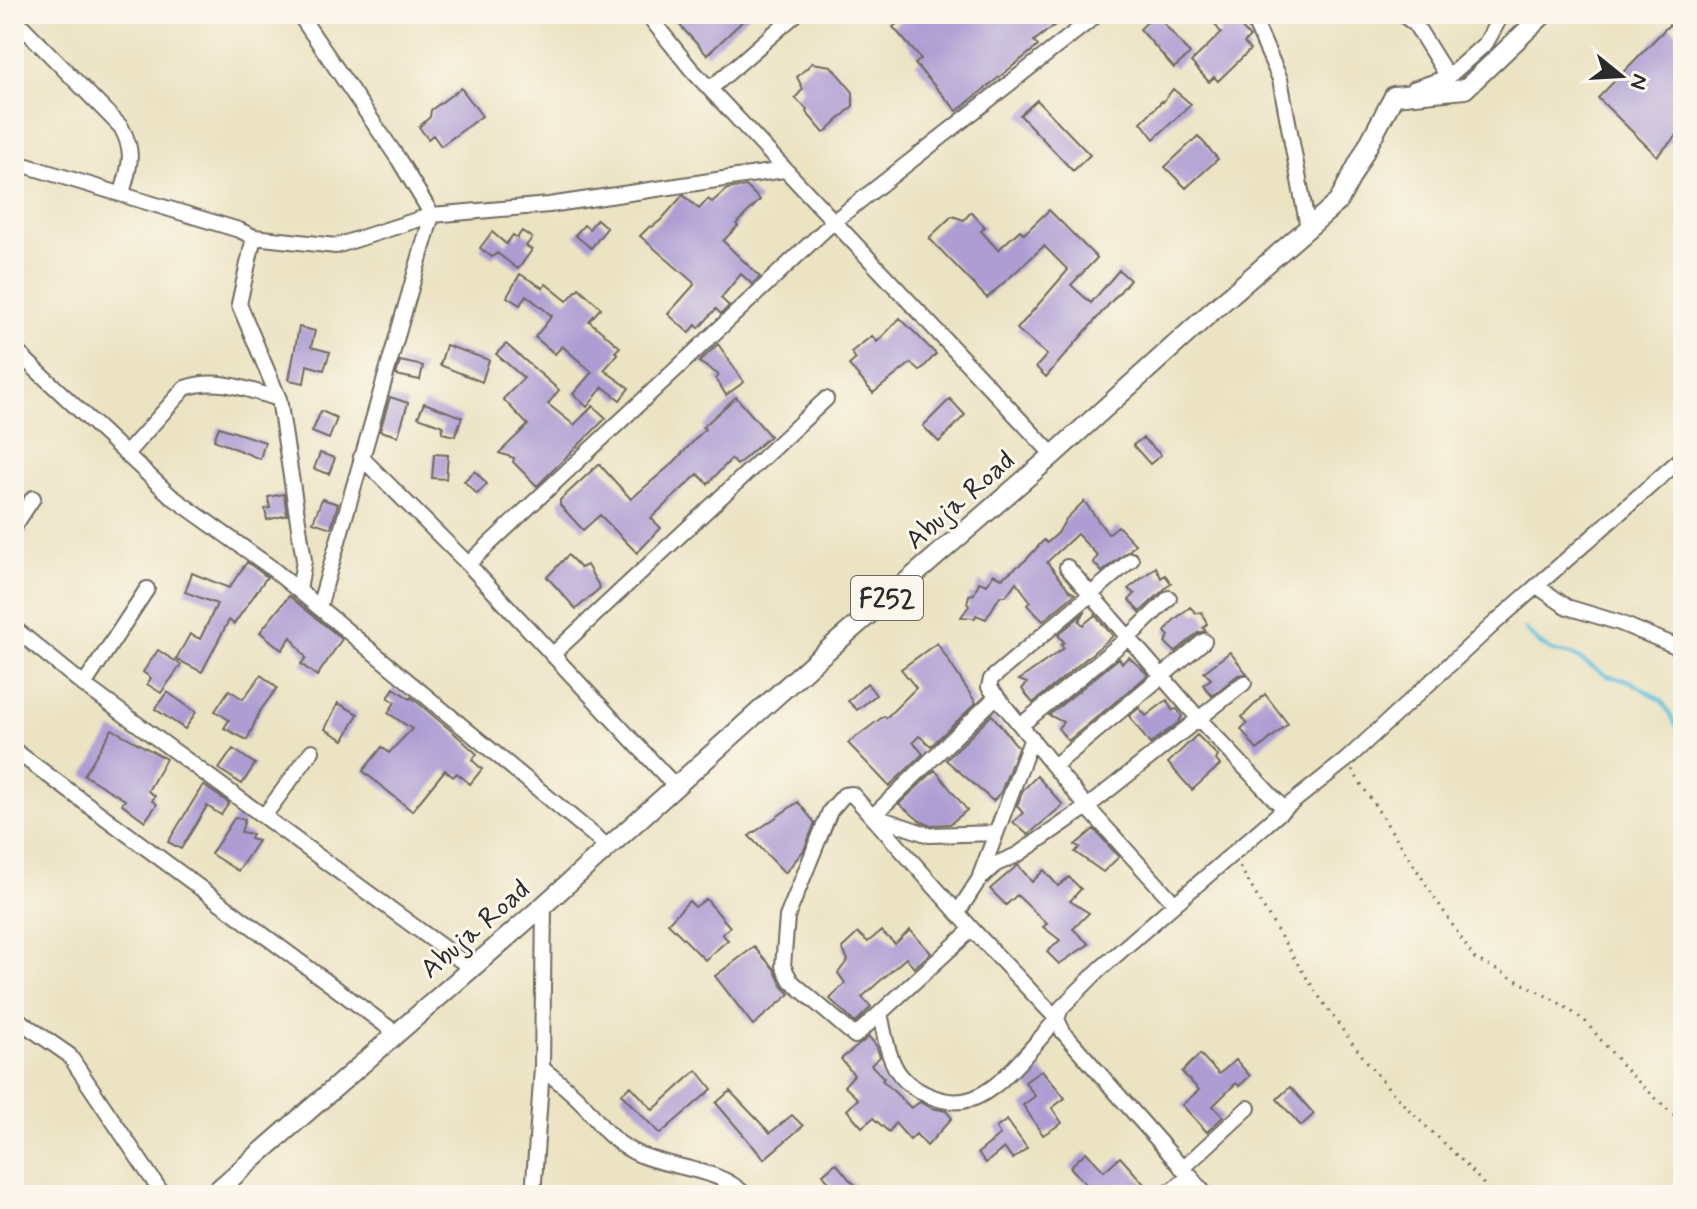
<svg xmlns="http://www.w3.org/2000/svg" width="1697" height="1209" font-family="Mynerve,sans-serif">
	<rect width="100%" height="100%" fill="#fbf7ec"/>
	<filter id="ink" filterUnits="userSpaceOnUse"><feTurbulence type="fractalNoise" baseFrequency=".0125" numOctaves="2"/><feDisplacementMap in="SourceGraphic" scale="16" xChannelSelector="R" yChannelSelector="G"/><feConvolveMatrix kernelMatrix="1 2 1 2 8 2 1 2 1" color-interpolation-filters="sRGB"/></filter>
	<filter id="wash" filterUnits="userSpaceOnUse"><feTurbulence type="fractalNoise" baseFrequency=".006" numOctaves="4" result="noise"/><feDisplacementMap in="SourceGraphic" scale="32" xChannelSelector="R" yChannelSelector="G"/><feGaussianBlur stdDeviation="1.8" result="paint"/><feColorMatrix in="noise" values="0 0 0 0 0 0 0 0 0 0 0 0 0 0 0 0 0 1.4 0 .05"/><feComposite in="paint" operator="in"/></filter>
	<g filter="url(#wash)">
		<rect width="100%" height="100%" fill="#ece3c3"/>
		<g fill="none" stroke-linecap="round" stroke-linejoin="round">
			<path stroke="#5fc0dd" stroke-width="4" d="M1525,629L1540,644L1555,652L1573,655L1607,676L1630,681L1662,701L1683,737"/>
		</g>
		<g id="blocks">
			<path fill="#ac9dd3" d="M682,14H750L707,55L675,20Z
				M908,14H1053L1059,22L1034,41L1038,46L957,111L915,64L921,59L893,27Z
				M1156,14L1190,54L1174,68L1140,29Z
				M1208,14H1229L1250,37L1244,43L1250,50L1218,81L1214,77L1209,82L1191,62L1221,33Z
				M1669,25L1683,38V129L1657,156L1598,98Z
				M812,63L831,66L853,92V106L824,133L806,112L807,109L795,98L803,89L797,77Z
				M461,88L482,116L441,146L433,135L428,139L419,127L430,117L431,110Z
				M1173,89L1191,104L1154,139L1141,122L1162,101L1163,102Z
				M1037,100L1090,155L1073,171L1020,115Z
				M1198,136L1218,159L1186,188L1165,167Z
				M746,186L760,200L736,224L738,226L723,241L760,277L752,284L741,274L721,298L729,306L721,314L716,309L699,328L696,325L689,333L668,314L694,285L693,282L640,236L650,226L652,227L661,220L683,195L699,209L708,199L712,202L727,189Z
				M1049,210L1097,258L1071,285L1091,303L1119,270L1130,280L1046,377L1036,367L1047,355L1017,329L1068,270L1044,246L987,298L929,238L952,216L964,220L971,212L985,227L981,231L998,250L1020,230L1024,234Z
				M597,219L607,228L591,248L575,235L584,225L589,229Z
				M522,231L532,238L526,246L532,250L518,269L497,253L492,257L480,248L492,232L506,244L513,235L517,238Z
				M520,274L543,288L546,284L567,301L579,288L601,308L589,321L620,347L615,352L618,354L604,370L629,388L620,400L603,387L587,407L573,394L592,372L562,346L555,354L535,337L552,316L526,295L520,305L507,297Z
				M900,318L936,354L920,371L911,363L873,393L849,365L856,359L851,352L872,336L877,342Z
				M299,327L315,331L311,347L330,352L324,370L307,365L304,383L289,380Z
				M506,344L559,390L548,404L574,425L593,406L606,418L537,486L513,462L514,458L499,453L528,425L503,399L524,378L496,354Z
				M718,344L744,382L726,395L716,379L719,375L699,362Z
				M446,345L489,360L482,382L440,365Z
				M400,361L423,366L420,380L396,375Z
				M390,397L408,403L398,436L380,431Z
				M736,397L770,436L737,465L731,459L708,484L698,474L651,518L661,528L637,553L600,515L583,530L560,505V500L599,464L631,499L674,462L705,429L703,427Z
				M950,399L965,415L939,442L923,426Z
				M424,403L462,417L455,436L442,433L443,426L418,417Z
				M321,411L337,418L329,439L312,432Z
				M219,427L265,442L260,459L214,440Z
				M1143,438L1161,455L1150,464L1133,445Z
				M320,453L335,458L329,474L314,469Z
				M434,454L448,455L446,479L432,478Z
				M475,471L487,484L477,494L464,481Z
				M284,494L287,515L267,520L265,509L270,508L268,497Z
				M322,499L338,504L331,528L313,522Z
				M1084,501L1108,534L1118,526L1135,544L1130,550L1102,572L1093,562L1098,556L1077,534L1047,562L1070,591L1075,594L1043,621L1027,605L1031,602L1016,582L1006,596H1000L986,619L976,615L975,618L961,617L969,606L967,603L969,595L974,594L979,582L987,585L993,574L1002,578L1026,560L1044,540L1047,543L1058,533L1066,519Z
				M568,555L581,568L587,565L600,588L576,609L547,577Z
				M247,562L267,577L234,624L229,620L202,672L176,659L190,634L200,639L217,604L185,592L192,573L229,588Z
				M1156,567L1161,578L1165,575L1171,583L1140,612L1129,600L1135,594L1128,589Z
				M289,596L342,639L317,676L301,664L306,658L291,637L282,650L260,632Z
				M1190,607L1196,613L1202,612L1207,624L1203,628L1206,631L1198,633L1175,652L1165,642L1169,636L1165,632L1173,621Z
				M1086,611L1079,621L1083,625L1095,615L1113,636L1033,703L1022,689L1027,683L1019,680L1064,648L1061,645L1064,642L1058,635Z
				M937,643L976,703L931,746L919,736L913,742L923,754L889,786L848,743L884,716L886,718L916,688L901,669Z
				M158,650L181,665L161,693L147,684L151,678L143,672Z
				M1230,652L1247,674L1238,675L1212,696L1203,685L1211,679L1204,672Z
				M1129,657L1148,675L1068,741L1058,728L1063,722L1049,715L1119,658L1122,663Z
				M261,675L277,688L260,711L247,740L224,728L229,720L215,711L229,690L243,699Z
				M867,683L876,695L857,710L848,701Z
				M394,688L410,699L411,697L454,733L477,754L472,760L482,769L470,784L457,773L453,777L445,770L412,811L363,771L382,747L389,753L412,729L388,713L395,702L388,698Z
				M167,692L196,712L185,729L155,709Z
				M1265,694L1288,724L1257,750L1241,729L1247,723L1242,717Z
				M1167,700L1172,710L1177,709L1182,716L1179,722L1150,744L1129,716L1139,708L1146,716Z
				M338,703L358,714L344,740L325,729Z
				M992,715L1018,747L1001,792L993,801L946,760Z
				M112,729L166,759L148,791L155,796L152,801L157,804L145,821L122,804L125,800L84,775Z
				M1197,735L1218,756L1216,760L1220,765L1192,790L1168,763Z
				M233,749L255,764L242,784L219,769Z
				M935,770L967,810L950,824L930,825L920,821L899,804Z
				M1037,776L1063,805L1028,835L1013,822L1023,813L1017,806L1023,790Z
				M203,785L229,803L221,815L207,806L181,849L168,842Z
				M798,802L815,823L804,850L785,873L749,836Z
				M235,817L245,820L241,832L252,834L250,839L258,841L238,871L211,854Z
				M1094,829L1119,857L1103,872L1075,852L1080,847L1075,845Z
				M1018,865L1032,882L1044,870L1058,886L1069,877L1081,889L1070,901L1089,913L1073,929L1089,944L1059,964L1047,952L1060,940L1043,927L1047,924L1017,895L1006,905L990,889Z
				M706,899L730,927L722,934L728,940L705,960L668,923L689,901L695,907Z
				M910,930L931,953L914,968L906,958L862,997L871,1007L855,1023L830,999L845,983L838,973L848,960L842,948L858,933L868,942L881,931L895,944Z
				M754,947L774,969L782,986L790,994L753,1025L715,976Z
				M869,1037L876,1045L880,1057L871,1065L884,1078L882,1080L911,1108L920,1102L932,1108L946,1111L952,1118L927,1146L916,1134L910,1140L895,1123L889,1132L873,1118L862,1127L847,1110L858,1099L844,1086L854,1075L841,1059Z
				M1200,1054L1219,1074L1236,1060L1250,1076L1239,1086L1236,1083L1213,1106L1223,1117L1207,1132L1182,1105L1199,1090L1182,1072Z
				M697,1070L712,1089L660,1134L621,1094L631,1086L653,1110Z
				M1042,1070L1065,1098L1052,1108L1062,1123L1043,1135L1023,1105L1035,1096L1025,1082Z
				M1290,1087L1314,1114L1301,1126L1277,1099Z
				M730,1091L770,1133L792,1115L803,1126L764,1159L716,1103Z
				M1007,1120L1027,1148L1013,1159L1004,1148L986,1163L978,1153L1000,1135L996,1128Z
				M1086,1152L1104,1171L1120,1157L1154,1195H1123L1118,1188L1110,1195H1096L1070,1167Z
				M836,1163L849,1179L866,1195H842L834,1189L823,1174Z"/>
		</g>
	</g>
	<g filter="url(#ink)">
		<use href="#blocks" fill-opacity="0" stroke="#6f6b60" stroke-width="2"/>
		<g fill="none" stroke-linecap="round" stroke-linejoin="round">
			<defs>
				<path id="minor" d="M299,14L399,160L432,215L319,607
					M647,14L691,69L1053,455
					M1251,14L1280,79L1308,228
					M1402,14L1415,24L1448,77
					M14,18L121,127C136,154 129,166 122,194
					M710,89L796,14
					M1413,89L1448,77L1486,43L1502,14
					M14,162L239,230L254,237L336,246L432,215L549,205L784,170
					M254,237L239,304L279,399L304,560L299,591
					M14,349L171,496L269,566L608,847
					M126,454L185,388C217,376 248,390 279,399
					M361,457L468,564L675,786
					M14,527L33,498
					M1131,560L991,679L989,687L1087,807L1175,904
					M468,564L833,222L1098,14
					M1067,567L1199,719L1284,809
					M1537,586L1567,607L1620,623L1683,649
					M14,628L84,685L471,968
					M552,655L826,399
					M84,685L147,589
					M1021,725L1128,638L1169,598
					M14,750L396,1033
					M1054,766L1204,641
					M264,816L312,751
					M873,816L997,696
					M876,817L929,835L996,833
					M980,876L1032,738
					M958,912L978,881L996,864L1017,855L1087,807L1244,683
					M880,1013C884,1031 886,1050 895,1067C907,1090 945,1108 971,1099C979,1097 991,1089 998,1083C1019,1065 1038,1040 1057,1019L972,929L852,794L844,795L830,811L787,917L783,966L791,981L855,1036L972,929
					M14,1017L69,1055L163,1195
					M542,1068C556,1080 572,1091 584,1105C601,1125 607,1137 632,1151C666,1169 720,1167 745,1195
					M1182,1169L1248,1108
					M533,1195L542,1068L544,905
					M1165,1195L1191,1176
					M1206,1195L1063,1032L1057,1019L1061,1008L1100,969L1284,809L1346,760L1498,620L1683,457"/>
				<path id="major" d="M212,1195L544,905L815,661L1053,455L1210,313L1338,202L1394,96L1465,89L1544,14"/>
			</defs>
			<use href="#minor" stroke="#6f6b60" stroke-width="18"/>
			<use href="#major" stroke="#6f6b60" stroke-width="22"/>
			<path stroke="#6f6b60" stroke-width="3" stroke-dasharray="2 6" stroke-linecap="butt" d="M1352,770L1474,958L1558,1002L1585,1021L1628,1072L1683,1124
				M1240,867C1283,943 1329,1018 1386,1085C1419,1124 1461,1154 1492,1195"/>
			<use href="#minor" stroke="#fff" stroke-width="14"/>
			<use href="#major" stroke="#fff" stroke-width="18"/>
		</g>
	</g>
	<g text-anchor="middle" stroke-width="6" stroke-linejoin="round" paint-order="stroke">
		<rect fill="#fbf7ec" stroke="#696865" stroke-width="2" x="851" y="576" width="72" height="44" rx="6"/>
		<g font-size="26" font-weight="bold" fill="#2b2b2b">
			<text x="887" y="607">F252</text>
		</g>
		<g font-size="28" fill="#2b2b2b" stroke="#fbf7ec">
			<text transform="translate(959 499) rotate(-41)" y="10">Abuja Road</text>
			<text transform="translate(474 928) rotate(-41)" y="10">Abuja Road</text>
		</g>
	</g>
	<rect width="1697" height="1209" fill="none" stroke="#fbf7ec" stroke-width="48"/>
	<g transform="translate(1621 76) rotate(108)" stroke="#fbf7ec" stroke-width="6" paint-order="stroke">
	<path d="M0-6L14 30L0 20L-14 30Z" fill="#2b2b2b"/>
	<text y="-12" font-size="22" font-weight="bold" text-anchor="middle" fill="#2b2b2b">N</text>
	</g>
</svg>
